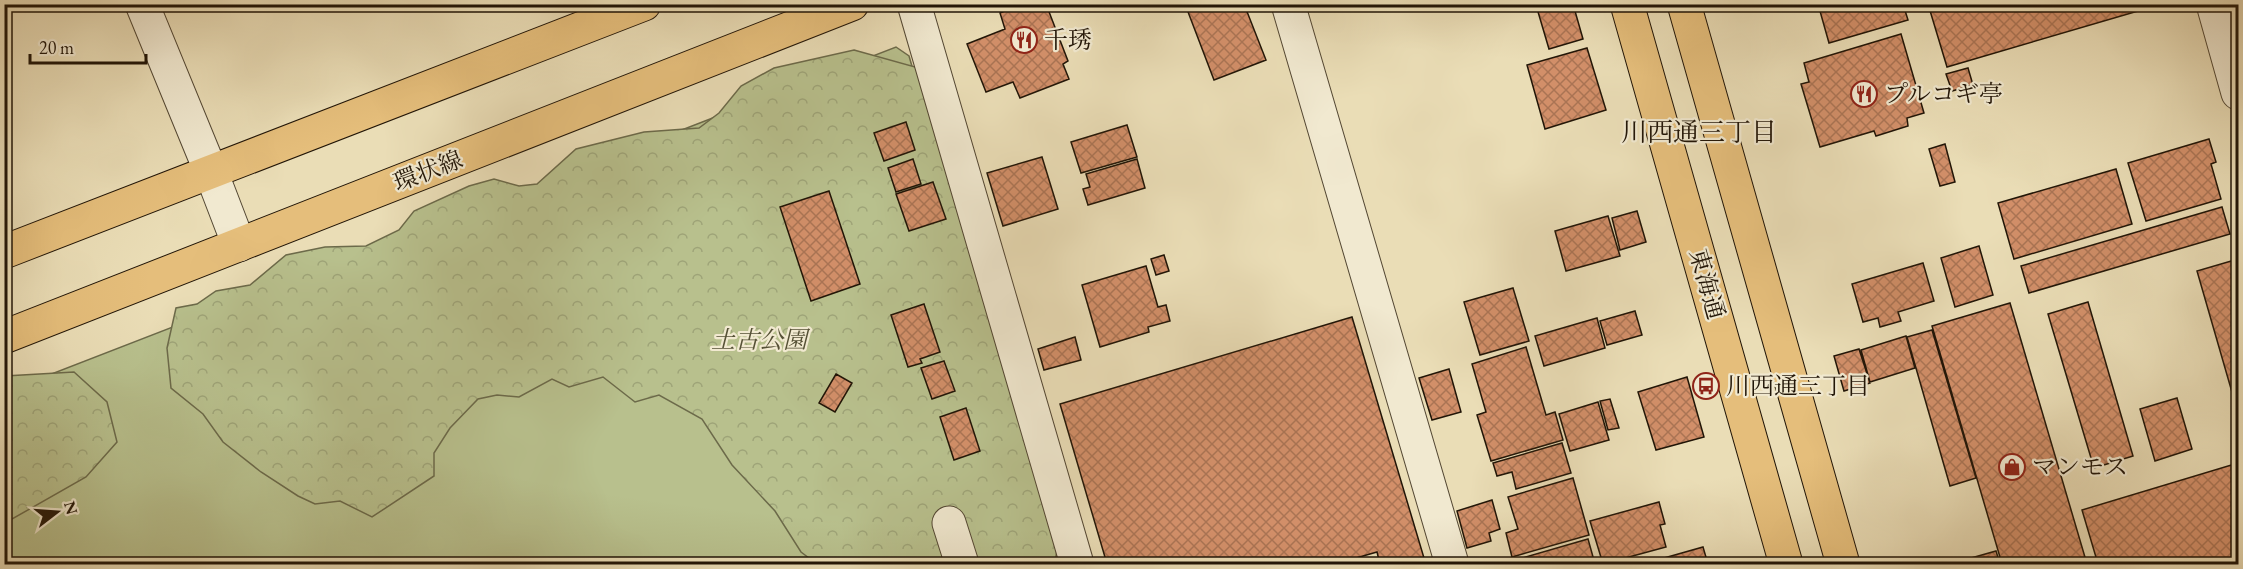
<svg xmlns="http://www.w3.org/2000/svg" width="2243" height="569" font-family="'EB Garamond','Noto Serif JP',serif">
	<defs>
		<pattern id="forest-crowns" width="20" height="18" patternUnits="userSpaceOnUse" patternTransform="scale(1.5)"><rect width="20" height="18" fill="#b8c08d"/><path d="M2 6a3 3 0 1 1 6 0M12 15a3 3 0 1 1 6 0" fill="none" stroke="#9ea478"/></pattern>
		<pattern id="building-cross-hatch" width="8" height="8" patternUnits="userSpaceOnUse" patternTransform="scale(1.5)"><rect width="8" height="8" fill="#d28f69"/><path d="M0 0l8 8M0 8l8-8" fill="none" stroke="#aa7454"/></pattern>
	</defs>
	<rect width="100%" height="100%" fill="#eaddb6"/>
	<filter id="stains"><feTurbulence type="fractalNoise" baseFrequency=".00333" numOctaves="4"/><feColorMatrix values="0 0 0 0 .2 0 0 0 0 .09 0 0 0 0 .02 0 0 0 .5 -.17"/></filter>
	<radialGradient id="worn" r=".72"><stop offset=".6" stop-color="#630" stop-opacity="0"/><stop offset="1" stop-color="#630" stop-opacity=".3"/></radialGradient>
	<path fill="#b8c08d" stroke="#6c6a4a" stroke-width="1.5" d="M896,47L909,56L1057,564H5V392Z"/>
	<path fill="url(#forest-crowns)" stroke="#6c6a4a" stroke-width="1.5" d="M854,50L926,70L1059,534L1055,564H817L801,552L775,511L732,465L702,419L659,395L635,402L603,377L569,387L552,379L519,397L497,395L478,399L450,428L434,453V476L372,517L340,501L315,504L298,496L261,472L223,442L203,414L171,388L167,348L176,308L197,304L216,291L250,285L286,255L325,247L366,246L399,230L414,211L469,186L494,179L519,186L537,184L576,149L644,132L699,128L719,113L741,86L774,68Z
		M74,372L107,402L117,442L86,477L5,523V376Z"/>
	<path fill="url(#building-cross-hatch)" stroke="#211507" stroke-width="1.5" d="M1021,4H1046L1068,61L1063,64L1069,79L1020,98L1013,82L986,92L967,44L1005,29L1000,13Z
		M1185,4H1244L1266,60L1214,80Z
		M1540,4H1573L1583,39L1549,49L1536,5Z
		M1818,4H1903L1908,20L1829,43Z
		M1928,4H2162L1947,67Z
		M1901,34L1924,113L1907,118L1908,126L1876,136L1874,131L1820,147L1801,84L1809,82L1804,63Z
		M1587,48L1606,110L1545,129L1527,65Z
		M1968,68L1973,85L1952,91L1946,74Z
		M906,122L915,150L884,161L874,133Z
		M1127,125L1137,157L1081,173L1071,142Z
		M2209,139L2216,162L2211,164L2221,199L2146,221L2128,163Z
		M1945,144L1955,182L1940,186L1929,149Z
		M1042,157L1058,209L1003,226L987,173Z
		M913,159L921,184L896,192L888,168Z
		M1137,159L1145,188L1088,205L1083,189L1090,187L1086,174Z
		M2116,169L2132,224L2014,259L1998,203Z
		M933,182L946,219L909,231L896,194Z
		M829,191L860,284L811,301L780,207Z
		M2222,207L2230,234L2029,293L2021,266Z
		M1637,211L1646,242L1620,250L1612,218Z
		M1608,216L1620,256L1566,271L1555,231Z
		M1979,246L1993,295L1955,307L1941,258Z
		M1164,255L1169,271L1156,275L1151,259Z
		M2238,259V413L2197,271Z
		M1923,263L1934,301L1898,312L1901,321L1880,327L1878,318L1863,322L1852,284Z
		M1146,266L1158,307L1166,305L1170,321L1148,327L1149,332L1100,347L1082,285Z
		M1513,288L1529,341L1480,355L1464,302Z
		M2088,302L2133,456L2094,468L2048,314Z
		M2010,303L2087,564H2002L1932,326Z
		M924,304L940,352L920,359L922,363L908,367L891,315Z
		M1635,311L1642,335L1607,345L1600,321Z
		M1352,317L1424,558L1403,564H1380L1377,552L1356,558L1358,564H1107L1060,404Z
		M1597,318L1605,348L1544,366L1535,336Z
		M1932,330L1976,478L1950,486L1907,337Z
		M1906,336L1915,368L1870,382L1861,350Z
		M1075,337L1081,360L1044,370L1038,349Z
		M1526,347L1546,415L1555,412L1563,440L1491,461L1477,415L1486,412L1472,364Z
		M1859,349L1870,383L1844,391L1834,356Z
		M944,361L955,391L932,399L921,368Z
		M1449,369L1461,412L1432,420L1419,378Z
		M836,374L852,383L835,412L819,403Z
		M1687,377L1704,437L1656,450L1638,392Z
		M2177,398L2192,449L2155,461L2140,409Z
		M1610,399L1619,428L1608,430L1600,401Z
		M1598,402L1609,440L1570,451L1559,414Z
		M966,408L980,451L954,460L940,417Z
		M1562,443L1571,473L1516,489L1512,472L1497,476L1493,463Z
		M2238,463V564H2098L2082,510Z
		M1573,478L1589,535L1512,557L1506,533L1518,529L1508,497Z
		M1492,500L1500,529L1489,533L1491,541L1467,548L1457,511Z
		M1659,502L1665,524L1660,525L1666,547L1603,564L1590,521Z
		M1588,539L1595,564H1521L1519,559Z
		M1703,547L1708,564H1643Z
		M1996,551L2000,564H1950Z"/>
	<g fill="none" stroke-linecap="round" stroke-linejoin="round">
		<defs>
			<path id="minor" d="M142,4L211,172L239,245
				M914,4L1077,564
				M1288,4L1452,564
				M2213,4L2238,93
				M949,523L962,564"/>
			<path id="major" d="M1627,4L1786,564
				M1684,4L1843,564
				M4,252L644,4
				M4,337L852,4"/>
		</defs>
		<use href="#minor" stroke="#534733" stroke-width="35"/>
		<use href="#major" stroke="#211507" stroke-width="35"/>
		<use href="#minor" stroke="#f1e9d0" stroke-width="33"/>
		<use href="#major" stroke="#e5be7b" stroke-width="33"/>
	</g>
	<defs>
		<symbol id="restaurant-ring" viewBox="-11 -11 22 22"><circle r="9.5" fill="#f1e9d0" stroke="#8f2418" stroke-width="1.5"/><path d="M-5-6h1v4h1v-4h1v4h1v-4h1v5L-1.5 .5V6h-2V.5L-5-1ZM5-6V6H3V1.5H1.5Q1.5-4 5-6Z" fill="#8f2418"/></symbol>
		<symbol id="bus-ring" viewBox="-11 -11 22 22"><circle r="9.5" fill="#f1e9d0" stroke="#8f2418" stroke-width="1.5"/><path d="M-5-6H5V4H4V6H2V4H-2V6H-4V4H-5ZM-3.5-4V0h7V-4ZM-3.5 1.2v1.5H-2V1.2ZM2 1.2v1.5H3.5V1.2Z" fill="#8f2418"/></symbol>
		<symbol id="shop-ring" viewBox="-11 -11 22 22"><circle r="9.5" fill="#f1e9d0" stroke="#8f2418" stroke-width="1.5"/><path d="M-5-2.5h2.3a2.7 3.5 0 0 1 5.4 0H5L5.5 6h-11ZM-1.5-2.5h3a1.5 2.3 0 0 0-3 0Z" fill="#8f2418"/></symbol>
	</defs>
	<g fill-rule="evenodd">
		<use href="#restaurant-ring" x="1009" y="25" width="30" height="30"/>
		<use href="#restaurant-ring" x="1849" y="79" width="30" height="30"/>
		<use href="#bus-ring" x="1691" y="371" width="30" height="30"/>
		<use href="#shop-ring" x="1997" y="452" width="30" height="30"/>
	</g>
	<g text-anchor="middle" stroke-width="4.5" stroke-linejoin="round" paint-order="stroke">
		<g font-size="24" fill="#211507" stroke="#f1e9d0" text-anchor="start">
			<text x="1044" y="48">千琇</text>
			<text x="1884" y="102">プルコギ亭</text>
			<text x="1726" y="394">川西通三丁目</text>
			<text x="2032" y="475">マンモス</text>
		</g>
		<g font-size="24" fill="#211507" stroke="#f1e9d0">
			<text transform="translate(428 171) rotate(-21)" y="8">環状線</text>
			<text transform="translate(1707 284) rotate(74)" y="8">東海通</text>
		</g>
		<g font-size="24" font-style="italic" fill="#565136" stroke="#f1e9d0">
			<text x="759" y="348">土古公園</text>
		</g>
		<g font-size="26" fill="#211507" stroke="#f1e9d0">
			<text x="1699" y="141">川西通三丁目</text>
		</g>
	</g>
	<rect width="2243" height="569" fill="none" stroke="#eaddb6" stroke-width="24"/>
	<rect x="6" y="6" width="2231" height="557" fill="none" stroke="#211507" stroke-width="3"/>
	<rect x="12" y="12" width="2219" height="545" fill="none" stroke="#211507" stroke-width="1.5"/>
	<g transform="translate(57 512) rotate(73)" stroke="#f1e9d0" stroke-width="4.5" paint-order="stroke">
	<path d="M0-4.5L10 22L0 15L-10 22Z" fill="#211507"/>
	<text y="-9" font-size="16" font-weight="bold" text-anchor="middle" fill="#211507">N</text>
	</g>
	<path d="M30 54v9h116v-9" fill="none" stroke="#211507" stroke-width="3"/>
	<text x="39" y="54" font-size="18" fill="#211507" stroke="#f1e9d0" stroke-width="4.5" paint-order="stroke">20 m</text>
	<rect width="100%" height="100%" filter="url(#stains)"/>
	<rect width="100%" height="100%" fill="url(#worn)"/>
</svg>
